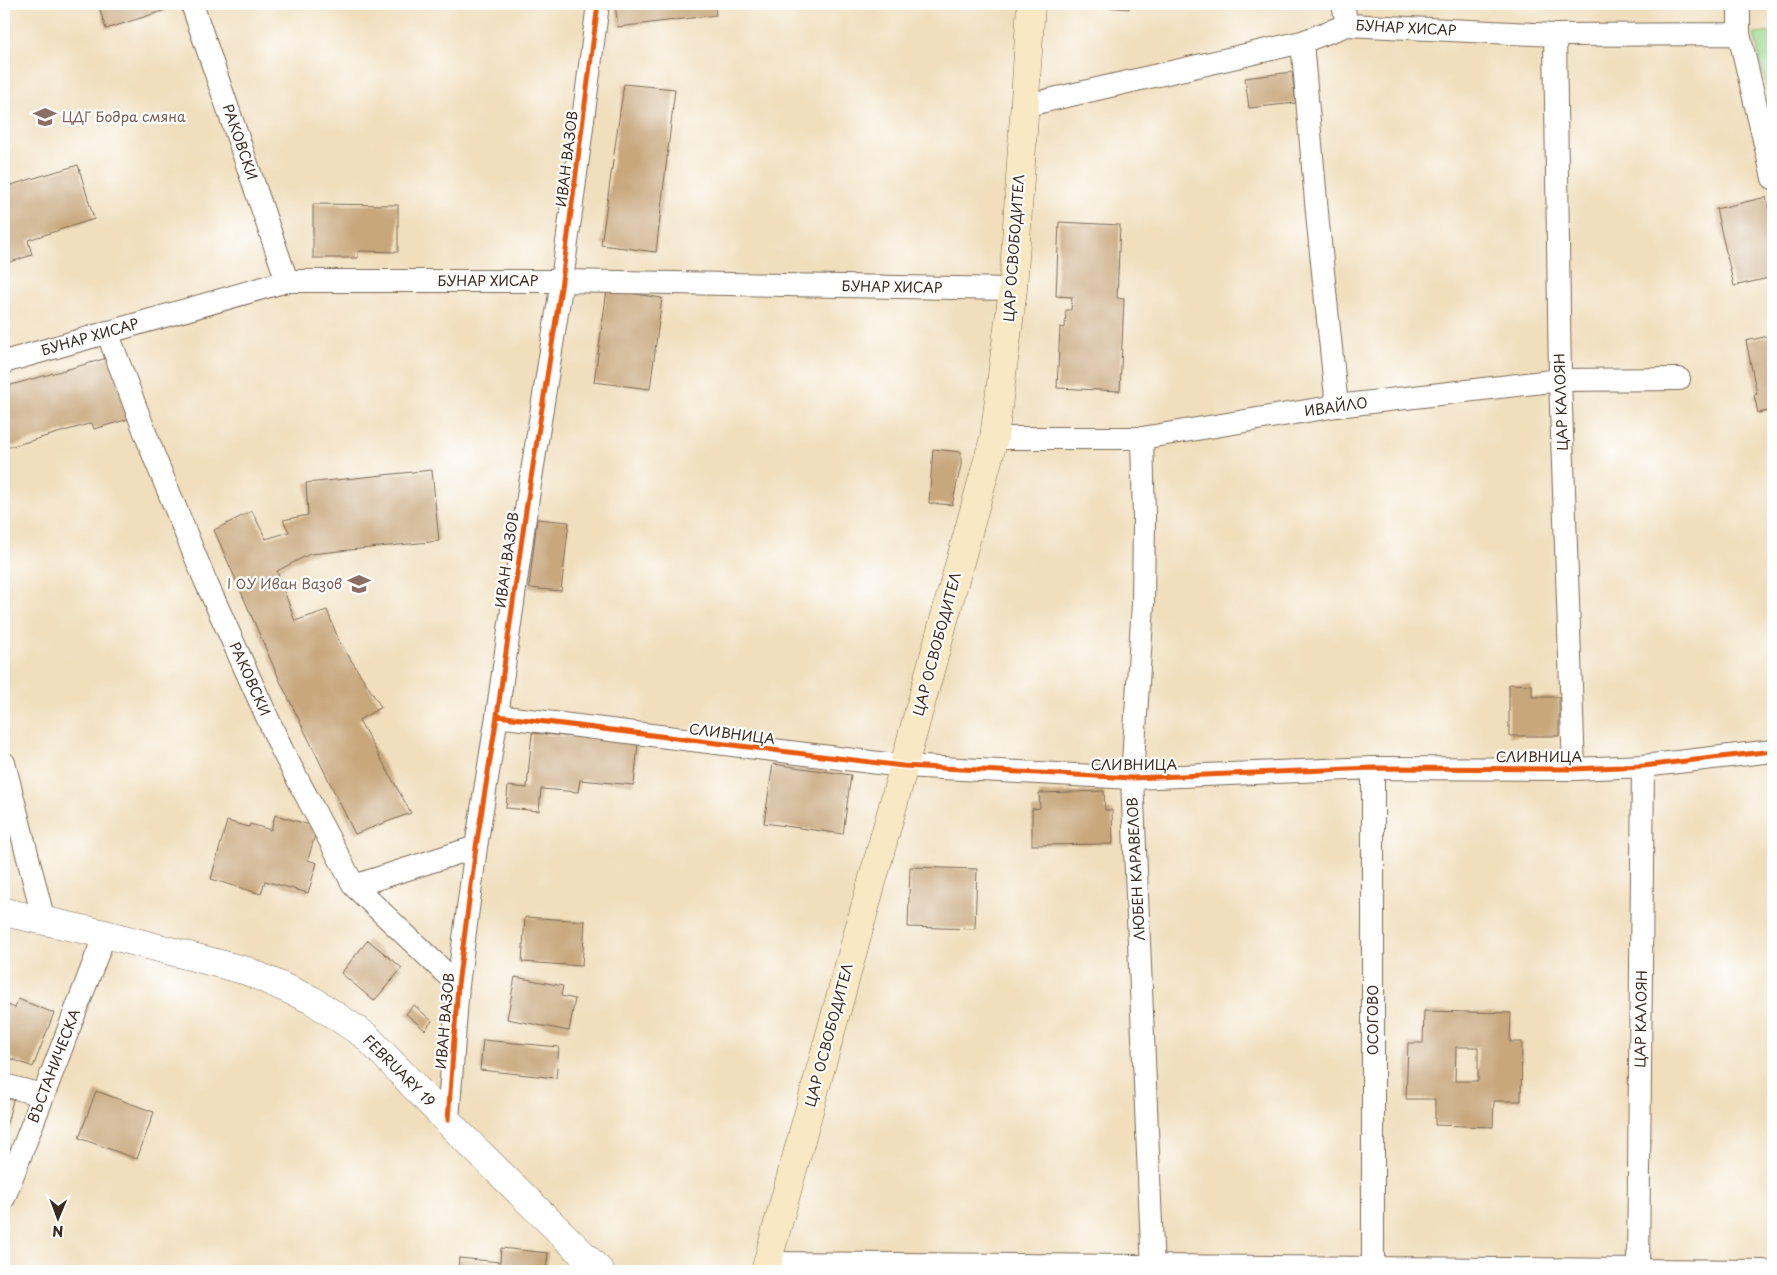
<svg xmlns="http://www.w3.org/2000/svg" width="1777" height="1275" font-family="'Playpen Sans',sans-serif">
	<rect width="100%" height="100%" fill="#fff"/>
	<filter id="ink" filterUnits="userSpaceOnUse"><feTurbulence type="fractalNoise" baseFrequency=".02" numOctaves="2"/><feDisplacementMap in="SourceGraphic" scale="10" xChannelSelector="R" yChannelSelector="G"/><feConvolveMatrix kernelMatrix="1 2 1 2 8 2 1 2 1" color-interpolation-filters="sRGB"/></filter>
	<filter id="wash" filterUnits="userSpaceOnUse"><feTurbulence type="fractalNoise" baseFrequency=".0096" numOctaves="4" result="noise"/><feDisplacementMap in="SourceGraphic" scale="20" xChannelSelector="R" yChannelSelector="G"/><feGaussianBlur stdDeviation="1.12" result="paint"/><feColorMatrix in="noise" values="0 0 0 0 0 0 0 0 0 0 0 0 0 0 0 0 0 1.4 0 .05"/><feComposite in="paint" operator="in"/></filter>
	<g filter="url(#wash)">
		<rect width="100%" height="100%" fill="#f0debc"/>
		<path fill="#9ad78b" stroke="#6a8054" d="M1773,32V115L1754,34Z"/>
		<g id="blocks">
			<path fill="#c8a77d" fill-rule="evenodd" d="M98,4H167L169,9L106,29Z
				M615,4H726V5L715,6L716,15L618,27Z
				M1084,4H1129V9L1084,5Z
				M1292,72L1296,103L1249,108L1245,78Z
				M624,84L675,89L656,252L601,245Z
				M78,165L94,219L28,240L32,255L4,264V187Z
				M1766,197L1773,227V277L1734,286L1716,209Z
				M313,204L398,205V252L358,251V258H313Z
				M1059,222L1120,225L1117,298L1124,299L1120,391L1057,388L1060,327L1065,328L1066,310H1071L1072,297L1056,296Z
				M607,290L662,298L650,389L594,382Z
				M1773,335V410L1758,413L1754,395L1757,394L1746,341Z
				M111,357L129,419L94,429L92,423L6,448L8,454L4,455V387Z
				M933,449L961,452V465L952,505L929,503Z
				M432,470L439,541L310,554L277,571L295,621L327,610L339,641L381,707L359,720L411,813L355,834L279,679L214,530L252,511L266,539L289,532L283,520L308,515L306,483Z
				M537,519L569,522L561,591L529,588Z
				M1509,684L1532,685V697H1559V736H1509Z
				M532,733L638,743L634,785L580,780L578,792L541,789L539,811L506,808L508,786L527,788Z
				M773,764L851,775L843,834L764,823Z
				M1104,791L1105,810H1112L1113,844L1032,845V809L1040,808L1039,793Z
				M275,815L317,827L308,860L317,863L308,893L265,881L261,894L211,879L227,821L249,827L250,824L271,830Z
				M910,867L977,869L975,929L908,927Z
				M525,917L585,921L582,966L522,962Z
				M368,940L402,968L374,1001L341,973Z
				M515,977L563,986L561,996L575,999L569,1031L507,1019Z
				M18,999L54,1013L33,1067L4,1056V1003L15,1008Z
				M414,1005L432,1021L425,1030L406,1014Z
				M1424,1011L1511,1013L1510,1042H1522L1521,1101H1494L1493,1127L1435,1125V1099H1406L1408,1043H1423ZM1456,1047H1478V1081H1455Z
				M483,1040L559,1047L556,1078L480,1070Z
				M96,1091L154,1112L137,1159L79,1138Z
				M4,1098L13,1100L4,1135Z
				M501,1248L548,1253L546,1271H458L459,1258L500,1262Z"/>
		</g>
	</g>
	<g filter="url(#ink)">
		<use href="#blocks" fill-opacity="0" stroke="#7a6955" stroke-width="1"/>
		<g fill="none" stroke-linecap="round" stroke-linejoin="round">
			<defs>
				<path id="minor" d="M192,4L287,281
					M1343,4L1347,25
					M1739,4V34L1773,178
					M1555,35L1560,380L1574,769
					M1302,42L1318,224L1337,406
					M1023,106L1302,42L1347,25L1555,35L1739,34
					M107,332L154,456L205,580L282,750L354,886L458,985
					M4,362L287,281H562L1013,289
					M994,438H1142L1337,406L1560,380L1679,379
					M1142,438L1144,517L1143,604L1132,778L1153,1271
					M497,716L903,766L1132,778L1373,768L1574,769L1643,766L1773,751
					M4,763L44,921
					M354,886L476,847
					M4,1085L42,1095
					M448,1120L458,985L476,847L497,716L526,510L562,281L598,4
					M4,1198L105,934
					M766,1263L1763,1271
					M1373,1271V768
					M1638,1271L1643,766"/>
				<path id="tertiary" d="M4,912L105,934L247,971L312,1000L366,1036L456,1130L600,1271"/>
				<path id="secondary" d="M765,1271L994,438L1013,289L1031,4"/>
			</defs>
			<use href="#minor" stroke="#7a6955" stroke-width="24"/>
			<use href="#tertiary" stroke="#7a6955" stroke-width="29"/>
			<use href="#secondary" stroke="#7a6955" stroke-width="29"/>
			<use href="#minor" stroke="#fff" stroke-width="22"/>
			<use href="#tertiary" stroke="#fff" stroke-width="28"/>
			<use href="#secondary" stroke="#f8e8c3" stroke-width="28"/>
			<defs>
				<path id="cycleway" d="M497,716L903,766L1132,778L1373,768L1574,769L1643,766L1773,751
					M448,1120L458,985L476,847L497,716L526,510L562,281L598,4"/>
			</defs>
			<use href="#cycleway" stroke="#fff" stroke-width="8"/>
			<use href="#cycleway" stroke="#e8590c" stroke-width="5"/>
		</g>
	</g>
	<defs>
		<symbol id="school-bare" viewBox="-9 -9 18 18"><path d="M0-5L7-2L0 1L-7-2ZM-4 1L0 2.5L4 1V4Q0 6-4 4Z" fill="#8d6e63" stroke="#fff" stroke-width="2.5" paint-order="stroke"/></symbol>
	</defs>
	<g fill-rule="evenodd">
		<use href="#school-bare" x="29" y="101" width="32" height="32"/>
		<use href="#school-bare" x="343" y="568" width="32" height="32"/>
	</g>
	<g text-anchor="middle" stroke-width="4.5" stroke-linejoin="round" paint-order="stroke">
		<g font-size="14" fill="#3b2a1e" stroke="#fff">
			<text transform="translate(1406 28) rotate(3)" y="5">БУНАР ХИСАР</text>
			<text transform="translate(240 142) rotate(71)" y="5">РАКОВСКИ</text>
			<text transform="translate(567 159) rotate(-83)" y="5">ИВАН ВАЗОВ</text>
			<text transform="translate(1014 248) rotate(-86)" y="5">ЦАР ОСВОБОДИТЕЛ</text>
			<text x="488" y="286">БУНАР ХИСАР</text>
			<text transform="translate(892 287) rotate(1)" y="5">БУНАР ХИСАР</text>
			<text transform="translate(90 337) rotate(-16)" y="5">БУНАР ХИСАР</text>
			<text transform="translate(1561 402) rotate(-92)" y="5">ЦАР КАЛОЯН</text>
			<text transform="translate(1336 407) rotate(-8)" y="5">ИВАЙЛО</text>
			<text transform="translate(507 560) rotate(-82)" y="5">ИВАН ВАЗОВ</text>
			<text transform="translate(937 644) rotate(-75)" y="5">ЦАР ОСВОБОДИТЕЛ</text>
			<text transform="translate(250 679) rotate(66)" y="5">РАКОВСКИ</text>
			<text transform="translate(732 734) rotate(7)" y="5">СЛИВНИЦА</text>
			<text x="1539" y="762">СЛИВНИЦА</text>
			<text x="1134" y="770">СЛИВНИЦА</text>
			<text transform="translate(1136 869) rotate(-93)" y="5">ЛЮБЕН КАРАВЕЛОВ</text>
			<text transform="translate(1641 1019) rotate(-89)" y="5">ЦАР КАЛОЯН</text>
			<text transform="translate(1373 1020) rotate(-90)" y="5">ОСОГОВО</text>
			<text transform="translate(445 1021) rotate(-85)" y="5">ИВАН ВАЗОВ</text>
			<text transform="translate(829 1035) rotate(-75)" y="5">ЦАР ОСВОБОДИТЕЛ</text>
			<text transform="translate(54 1066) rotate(-69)" y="5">ВЪСТАНИЧЕСКА</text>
			<text transform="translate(399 1071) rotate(45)" y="5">FEBRUARY 19</text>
		</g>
		<g font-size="14" fill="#785e54" stroke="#fff" text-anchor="start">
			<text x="62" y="122">ЦДГ Бодра смяна</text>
			<text x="342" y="589" text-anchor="end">I ОУ Иван Вазов</text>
		</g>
	</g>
	<rect width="1777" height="1275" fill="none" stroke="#fff" stroke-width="20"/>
	<g transform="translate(58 1218) rotate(181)" stroke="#ffffff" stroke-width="4" paint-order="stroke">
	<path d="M0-4L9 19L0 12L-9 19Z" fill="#3b2a1e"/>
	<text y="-8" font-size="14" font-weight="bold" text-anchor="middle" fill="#3b2a1e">N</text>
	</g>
</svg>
